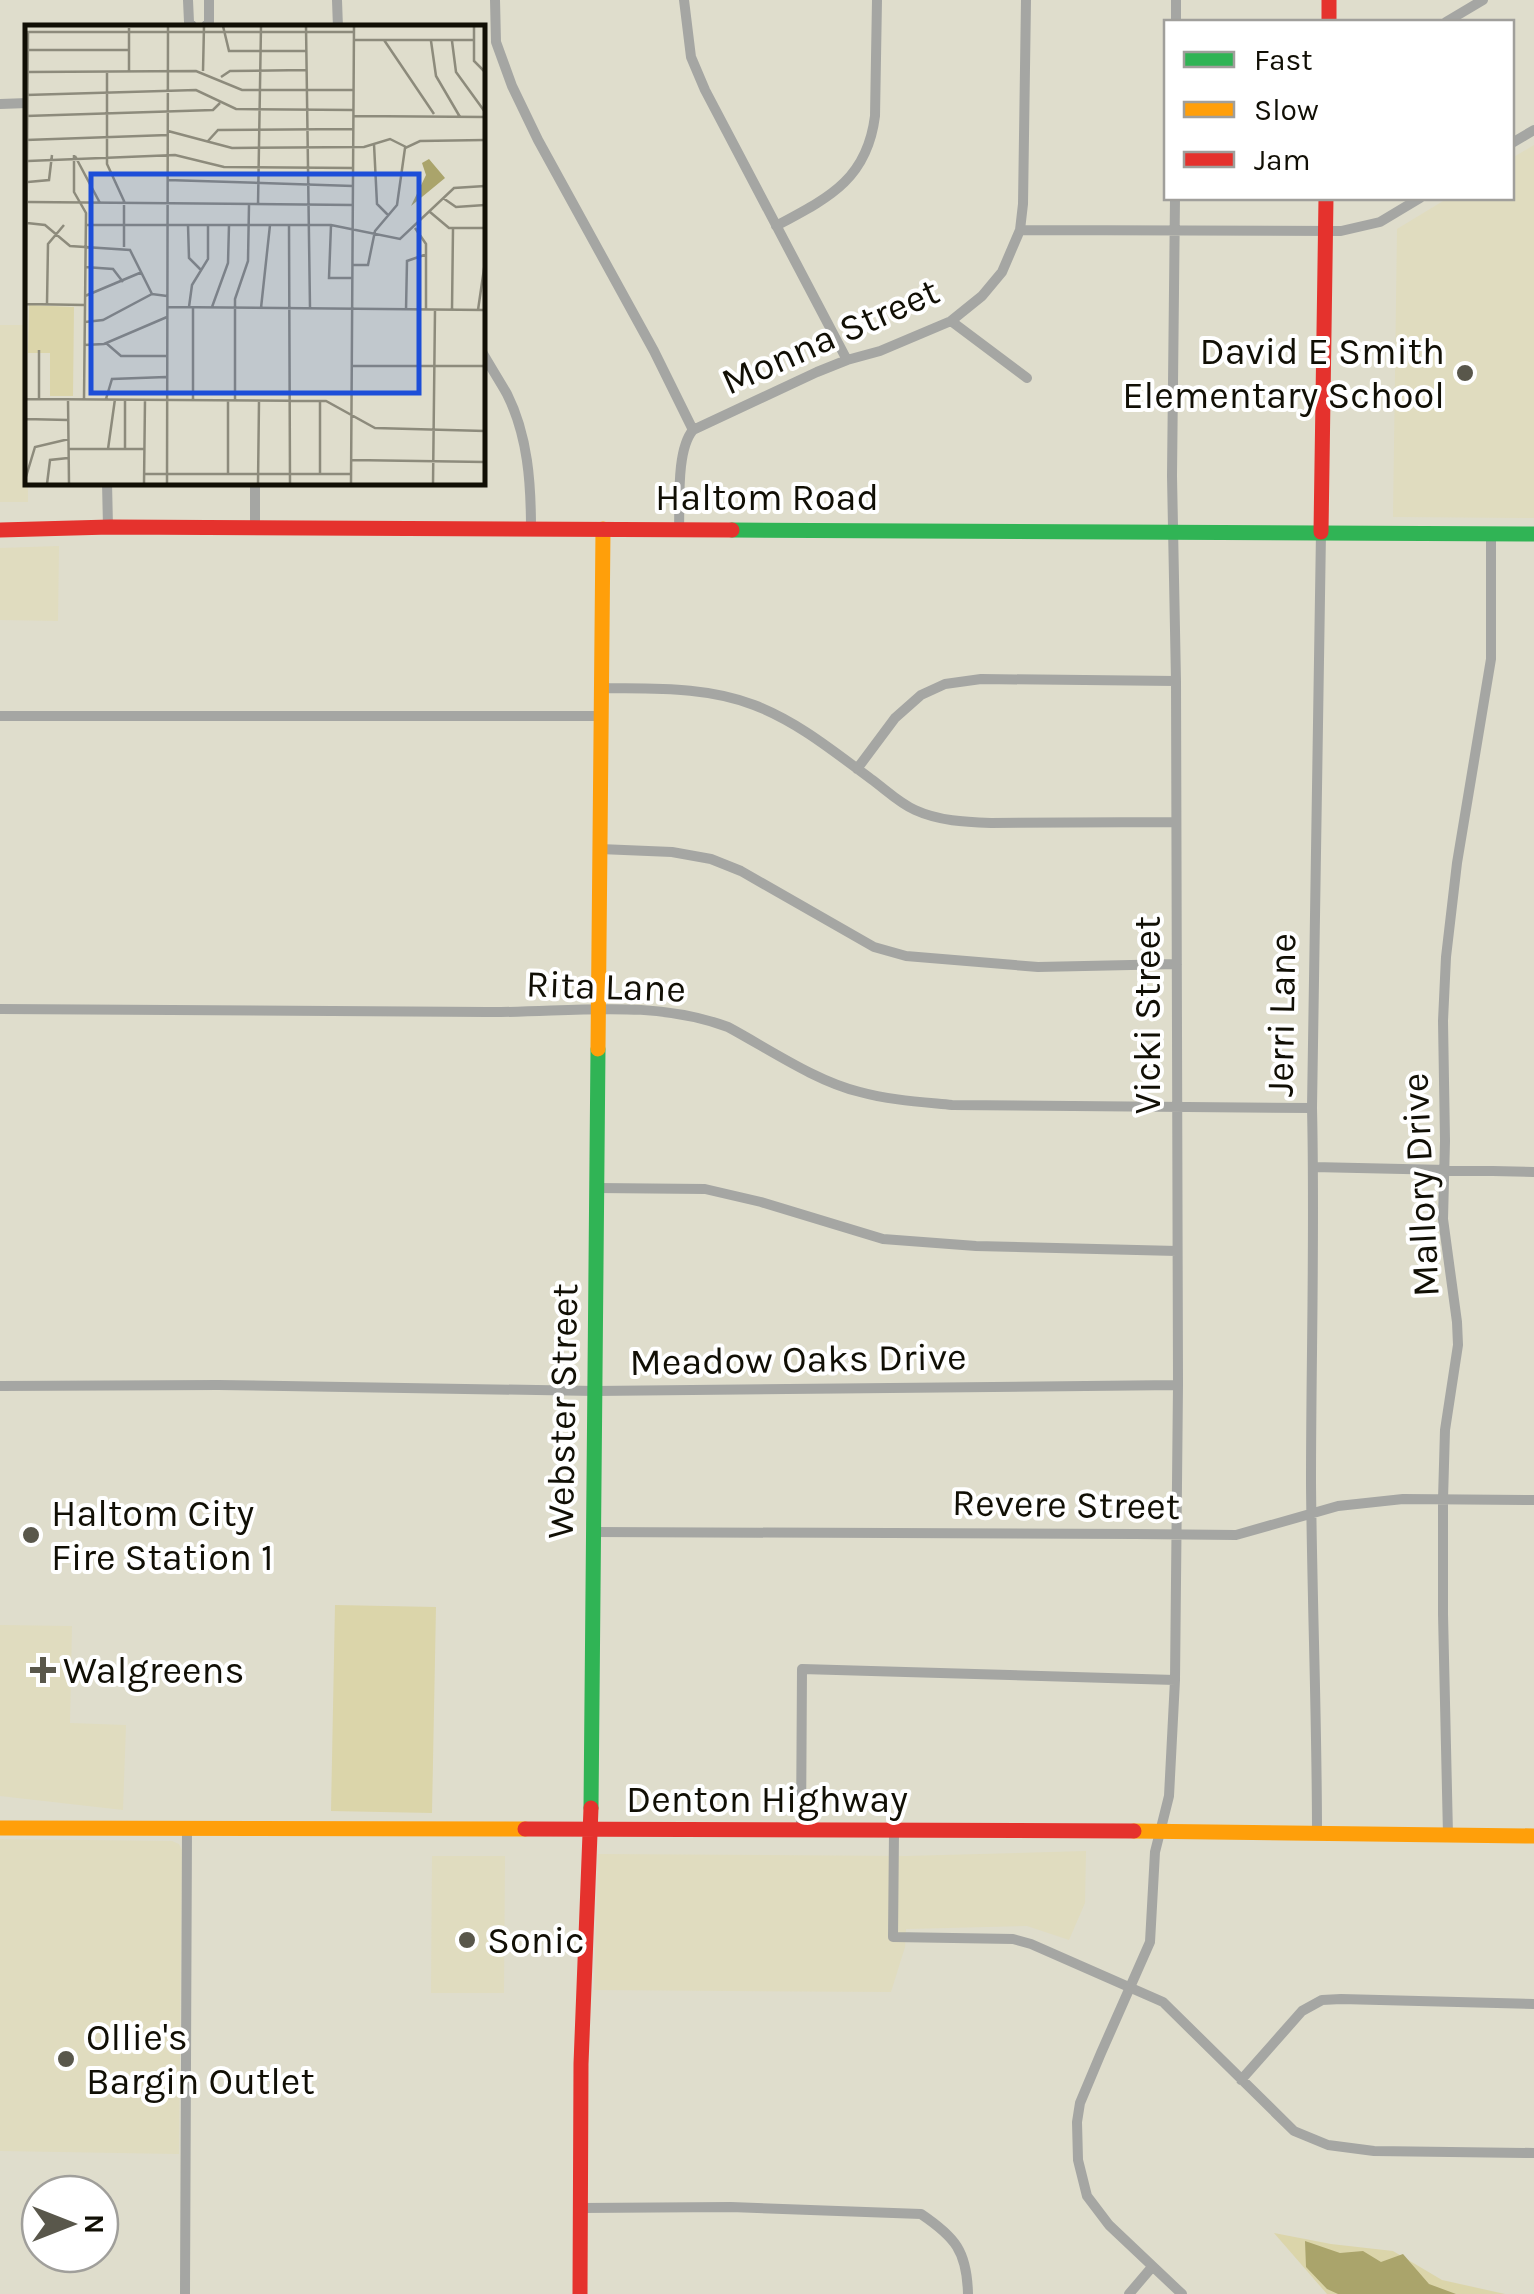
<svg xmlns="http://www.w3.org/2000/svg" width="1534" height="2294" font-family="Karla,sans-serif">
	<rect width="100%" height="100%" fill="#dfddcc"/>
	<path fill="#e0dcbf" d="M1534,145V518L1393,517L1397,229L1448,198H1512V158Z
		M0,325H27L28,502H0Z
		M59,546L58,621L0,620V548Z
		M0,1625L72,1626L70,1723L126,1725L123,1810L0,1796Z
		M0,1839L172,1841L179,1844L182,1850L179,2154L0,2151Z
		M1086,1851L1085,1903L1069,1940L1027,1926L906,1929L905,1947L891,1992L594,1990L598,1854L906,1856Z
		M432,1856H505L504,1993H431Z"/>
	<path fill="#dbd5aa" d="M335,1605L436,1607L432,1813L331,1811Z
		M1274,2233L1331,2244L1393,2251L1442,2280L1505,2294H1327Z"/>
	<path fill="#aaa46b" d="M1305,2241L1340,2253L1363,2251L1381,2262L1403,2254L1429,2284L1456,2294H1338L1327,2289L1306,2267Z"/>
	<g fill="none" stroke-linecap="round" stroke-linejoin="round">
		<path stroke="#a5a6a3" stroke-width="10" d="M188,0L189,22L194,28
			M337,0L338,28
			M495,0L496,42L512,86L538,140L654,351L693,430
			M684,0L691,57L705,90L847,360
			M1176,22V0
			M1446,22L1483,0
			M204,28L209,22V0
			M0,104L28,103
			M1512,143L1534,130
			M1175,198L1172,476L1176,681L1178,1385L1175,1680L1169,1796L1155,1852L1150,1942L1101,2053L1080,2103L1077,2122L1078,2160L1087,2196L1109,2225L1182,2294
			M776,226C828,198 867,180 875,116L877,0
			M1020,230L1341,231L1380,222L1420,198
			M951,321L1027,378
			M482,352C490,366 499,380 507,394C528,436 531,483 531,529
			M693,430L817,372L847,360L880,351L951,321L982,296L1002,272L1020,230L1023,204L1026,0
			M107,482L108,527
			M255,528V482
			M679,529C680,503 676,450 693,430
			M601,688C652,689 705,686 754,705C798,722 833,751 871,779C885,789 899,803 915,810C939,821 965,822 991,823L1176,822
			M0,716H601
			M857,769L895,718L921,695L945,684L981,679L1176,681
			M600,849L672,852L711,859L741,871L874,947L906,956L1038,967L1177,964
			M0,1009C162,1010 324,1011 487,1012C567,1013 651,998 728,1027C769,1049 815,1081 860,1092C889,1100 922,1102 952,1105L1312,1108
			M1313,1167L1534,1172
			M597,1188L705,1189L761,1202L883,1239L976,1246L1177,1251
			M0,1386L218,1385L595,1391L1178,1385
			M594,1532L1135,1534L1236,1535L1338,1506L1403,1499L1534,1500
			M801,1831L802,1669L1175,1680
			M894,1832L893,1937L1013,1939L1031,1944L1163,2002L1294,2131L1328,2145L1374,2151L1534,2153
			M1317,1834C1317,1717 1312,1600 1311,1483C1311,1358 1315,1233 1312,1108L1321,532
			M1448,1835L1443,1614V1499L1445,1430L1458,1345L1457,1322L1443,1219L1445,1141L1443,1021L1446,957L1457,863L1491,659V534
			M1241,2080L1302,2011L1322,2000L1341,1999L1534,2004
			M580,2208L731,2207L921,2214C955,2237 967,2251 968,2294
			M185,2294L187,1829
			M1129,2294L1152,2267"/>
		<path stroke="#30b455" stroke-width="15" d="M732,530L1534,534
			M591,1808L598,1049"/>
		<path stroke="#ff9f0a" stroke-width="15" d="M598,1049L603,529
			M0,1828L525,1829
			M1134,1831L1534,1836"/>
		<path stroke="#e5322d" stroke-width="15" d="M1329,0V22
			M0,530L110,527L732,530
			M1321,532L1326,198
			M525,1829L1134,1831
			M580,2294L581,2064L591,1808"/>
	</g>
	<g fill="#59574b" stroke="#fff" stroke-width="4">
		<circle cx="1465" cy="373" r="10"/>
		<circle cx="31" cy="1535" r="10"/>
		<path d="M38 1655h10v10h10v10h-10v10h-10v-10h-10v-10h10z"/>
		<circle cx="467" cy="1940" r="10"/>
		<circle cx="66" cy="2059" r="10"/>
	</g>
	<g text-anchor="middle" stroke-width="8" stroke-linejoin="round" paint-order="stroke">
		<g font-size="38" fill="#110f05" stroke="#fff">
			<text transform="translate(830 336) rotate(-24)" y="13">Monna Street</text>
			<text x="767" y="510">Haltom Road</text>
			<text transform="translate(606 986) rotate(2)" y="13">Rita Lane</text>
			<text transform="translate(1147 1015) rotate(-90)" y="13">Vicki Street</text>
			<text transform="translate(1281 1015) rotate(-89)" y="13">Jerri Lane</text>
			<text transform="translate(1420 1185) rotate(-93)" y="13">Mallory Drive</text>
			<text transform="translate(798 1359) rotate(-1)" y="13">Meadow Oaks Drive</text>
			<text transform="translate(562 1411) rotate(-89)" y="13">Webster Street</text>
			<text transform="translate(1066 1504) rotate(1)" y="13">Revere Street</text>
			<text x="767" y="1812">Denton Highway</text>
		</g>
		<g font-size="38" fill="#110f05" stroke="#fff" text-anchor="start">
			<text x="1445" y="364" text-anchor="end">David E Smith<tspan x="1445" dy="44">Elementary School</tspan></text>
			<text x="51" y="1526">Haltom City<tspan x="51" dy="44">Fire Station 1</tspan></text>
			<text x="63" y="1683">Walgreens</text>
			<text x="487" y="1953">Sonic</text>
			<text x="86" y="2050">Ollie's<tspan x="86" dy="44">Bargin Outlet</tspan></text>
		</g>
	</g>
	<g transform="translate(25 25)">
		<rect width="460" height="460" fill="#dfddcc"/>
		<path d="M4,280L49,282L48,371H25V328H3Z" fill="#dbd5aa"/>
		<path d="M404,134L420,153L386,181L401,150L397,138Z" fill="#aaa46b"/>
		<path fill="none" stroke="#8d8b7c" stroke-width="2.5" d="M198,1L204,26H281M281,1L285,283M449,1V36L460,47M104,3V47M1,7H329M329,15H450M359,15L409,89M406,16L411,51L435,92M427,16L431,47L460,87M3,25H104M178,46L179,1M3,47L171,46L217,65H329M82,48V139L99,176V222M196,52L205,46L281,45M1,70L171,65L211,84L328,85M1,91L188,85L195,78M328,91L460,92M143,106L207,123L339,122L365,114L381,122M1,115L143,110M183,116L193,105L328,104M349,119L352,179L363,190M49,130V167L61,188L59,374M50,131L75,178M3,136L150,130L199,142L328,143M142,155L328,161M3,157L24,155L27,130M418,173L431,182L460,180M3,177L328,180M233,180L236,1M405,187L424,203H460M2,198L20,200L45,221L105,225L127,269M60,200H306L375,214L429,163L460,161M163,200L164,233L176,245M264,200L265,459M306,200L304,253H328M390,203L401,219V285M328,240H343L350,206L372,180L380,123L395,116L460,115M60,242L88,244L98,257M60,271L117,247M1,279L60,280M22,279L23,219L39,200M142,282L460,285M164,282L167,260L183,234V200M187,282L203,238L204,200M236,283L245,200M381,285L382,236L402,229M427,285L428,204M453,285L460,237M60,297L78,295L127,269L142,271M81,318L96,331H141M59,320L79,319L142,292M14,325V374M327,341H460M0,374L301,376L350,403L460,406M43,374L44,459M81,374L87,354L141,352M168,375V282M210,375V274L223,236L224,180M0,394L43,395M0,402L3,6M44,424H119M83,424L90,374M100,424V375M327,435L460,437M119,449H327M203,449V375M295,449V375M0,455L10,422L44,414M22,459L25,435L43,433M119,459L120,375M142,459L143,1M233,459L234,376M326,459L329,1M408,459L410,285"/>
		<path fill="#1d4ed8" fill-opacity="0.15" stroke="#1d4ed8" stroke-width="5" d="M66,149H394V368H66Z"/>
		<rect width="460" height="460" fill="none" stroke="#110f05" stroke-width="5"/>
	</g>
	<rect x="1164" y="20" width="350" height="180" fill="#ffffff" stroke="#a09f9b" stroke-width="2.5"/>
	<rect x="1184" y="52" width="50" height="15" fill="#30b455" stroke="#a09f9b" stroke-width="2.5"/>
	<text x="1254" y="70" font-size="30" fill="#110f05">Fast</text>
	<rect x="1184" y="102" width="50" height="15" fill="#ff9f0a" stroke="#a09f9b" stroke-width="2.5"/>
	<text x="1254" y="120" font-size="30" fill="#110f05">Slow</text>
	<rect x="1184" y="152" width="50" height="15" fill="#e5322d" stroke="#a09f9b" stroke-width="2.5"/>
	<text x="1254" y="170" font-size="30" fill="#110f05">Jam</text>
	<g transform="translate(70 2224) rotate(90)"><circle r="48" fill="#ffffff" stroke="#a09f9b" stroke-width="2.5"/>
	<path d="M0-8L18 38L0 25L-18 38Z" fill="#59574b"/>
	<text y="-15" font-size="28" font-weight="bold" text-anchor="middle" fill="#110f05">N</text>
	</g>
</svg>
